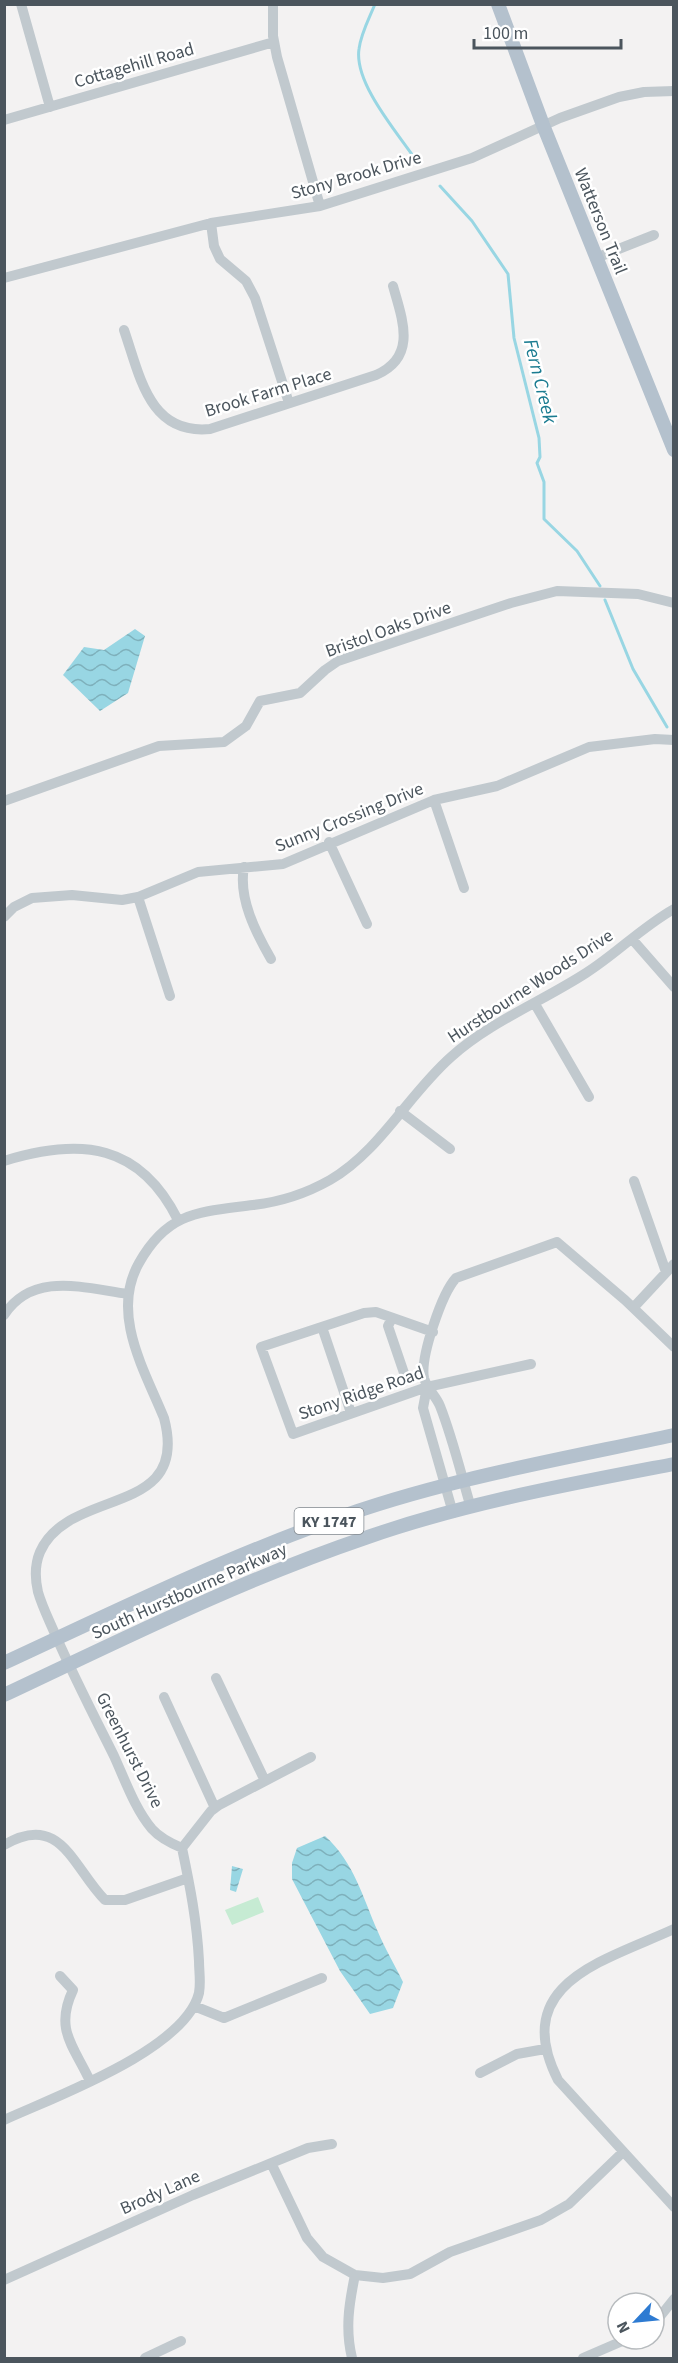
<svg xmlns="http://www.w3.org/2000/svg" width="678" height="2363" font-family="'Source Sans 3',sans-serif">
	<defs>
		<pattern id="water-waves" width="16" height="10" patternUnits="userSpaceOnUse" patternTransform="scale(1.5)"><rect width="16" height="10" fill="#98d6e3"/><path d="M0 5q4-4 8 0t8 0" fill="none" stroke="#7eb0bb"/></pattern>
	</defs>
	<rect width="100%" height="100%" fill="#f3f2f2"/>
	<path fill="#c6ebd3" d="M258,1897L264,1912L232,1925L225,1910Z"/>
	<path fill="url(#water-waves)" d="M135,629L145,636L128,693L100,711L63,675L84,647L104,650Z
		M325,1836C354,1862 363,1898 378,1932C385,1949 395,1965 403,1982L393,2008L370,2014L340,1971L292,1879V1863L297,1848Z
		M232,1866L243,1869L236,1892L230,1890Z"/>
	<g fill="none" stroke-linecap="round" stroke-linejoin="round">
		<path stroke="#98d6e3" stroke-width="3" d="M375,4C369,19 361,33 359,49C354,82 395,130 413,156
			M440,186L472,221L508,274L514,338L539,438L540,457L537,463L544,482V519L577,551L600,586
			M605,600L633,669L667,727"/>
		<path stroke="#c1c9ce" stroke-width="10" d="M21,4L50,107
			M273,4V36L277,57L320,206
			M4,120L274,42
			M211,223L214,246L220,259L246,281L255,298L289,403
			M596,258L654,235
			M4,278L211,223L320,206L472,158L560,118L619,97L644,92L674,91
			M124,330C140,376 149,435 210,429L376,375C417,357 403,321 393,286
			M434,800L464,888
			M4,801L159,746L224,742L246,726L260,701L300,693L325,670L338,661L511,603L557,591L638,594L674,603
			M329,842L367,924
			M244,867C238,898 256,933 271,959
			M138,897L170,996
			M4,917L14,907L32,898L72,895L122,900L138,897L198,872L283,864L434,800L497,786L589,747L655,739L674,740
			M632,939L674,987
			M535,1004L589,1097
			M400,1111L450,1149
			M4,1161C82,1137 140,1144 178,1220
			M634,1181L666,1272
			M634,1307L674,1264
			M4,1315C33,1271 84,1288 128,1294
			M392,1318L388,1326L404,1373
			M322,1327L351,1413
			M433,1332L376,1312L364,1313L261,1347L293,1434L427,1387L531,1364
			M427,1387L423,1408L453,1513
			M471,1508C461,1474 453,1439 440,1406C436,1396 427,1389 424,1378C420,1357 442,1293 456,1278L557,1242L625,1300L674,1347
			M216,1678L265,1781
			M164,1697L215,1808
			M4,1845C61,1811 73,1868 105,1900H125L188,1878
			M182,1848L211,1811L219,1805L311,1757
			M674,1929C604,1961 509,1983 558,2080L674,2207
			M60,1976L73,1990C54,2030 74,2046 90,2081
			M194,2006L224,2018L322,1978
			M480,2073L517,2054L545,2049
			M4,2120C54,2097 185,2050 199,1993C201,1982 199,1972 199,1961C197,1922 190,1886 182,1848C170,1843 160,1838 152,1829C135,1809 125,1780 114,1756C94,1716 73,1675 55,1634C49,1620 42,1606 38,1592C35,1579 35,1564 40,1552C69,1486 191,1519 164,1418C145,1371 110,1314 139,1263C168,1211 200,1212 253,1205C280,1202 307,1193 330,1180C380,1151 408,1095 451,1057C490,1022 541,1002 586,973C616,954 642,927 674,909
			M272,2165L307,2238L323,2257L355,2275
			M4,2280L193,2195L308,2148L332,2144
			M654,2324L674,2299
			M145,2358L181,2341
			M352,2358C345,2329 349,2304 355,2275L383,2278L410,2274L450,2252L541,2220L569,2204L623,2152
			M583,2358L627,2339"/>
		<path stroke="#b4c1cd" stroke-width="14" d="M498,4L543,125L674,450
			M4,1663C112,1613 218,1561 329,1521C440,1480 558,1460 674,1435
			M4,1695C123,1639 241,1580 365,1538C465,1503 570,1484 674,1464"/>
	</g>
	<g text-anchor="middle" stroke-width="5" stroke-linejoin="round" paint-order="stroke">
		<rect fill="#fff" stroke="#81888e" stroke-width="1.5" x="294.5" y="1508" width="69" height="26" rx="4.5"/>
		<g font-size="16" font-weight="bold" fill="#4b555d">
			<text x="329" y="1527">KY 1747</text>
		</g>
		<g font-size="18" fill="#4b555d" stroke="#fff">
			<text transform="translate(134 65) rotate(-16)" y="6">Cottagehill Road</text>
			<text transform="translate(356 175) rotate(-16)" y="6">Stony Brook Drive</text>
			<text transform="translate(601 221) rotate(68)" y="6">Watterson Trail</text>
			<text transform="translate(268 392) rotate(-17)" y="6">Brook Farm Place</text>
			<text transform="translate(388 629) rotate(-20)" y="6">Bristol Oaks Drive</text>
			<text transform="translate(349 817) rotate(-22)" y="6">Sunny Crossing Drive</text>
			<text transform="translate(530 986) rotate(-33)" y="6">Hurstbourne Woods Drive</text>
			<text transform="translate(361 1393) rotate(-19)" y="6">Stony Ridge Road</text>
			<text transform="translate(189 1591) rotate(-24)" y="6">South Hurstbourne Parkway</text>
			<text transform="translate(130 1750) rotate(63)" y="6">Greenhurst Drive</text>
			<text transform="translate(160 2192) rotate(-24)" y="6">Brody Lane</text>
		</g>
		<g font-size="20" font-style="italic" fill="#1b7c91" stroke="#fff">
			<text transform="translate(541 381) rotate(76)" y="7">Fern Creek</text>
		</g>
	</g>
	<rect width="678" height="2363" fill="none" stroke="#4b555d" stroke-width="12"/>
	<g transform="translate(636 2321) rotate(244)"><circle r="28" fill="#ffffff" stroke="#b7bbbe" stroke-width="1.5"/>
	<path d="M0-4.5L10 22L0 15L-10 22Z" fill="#2e7bd2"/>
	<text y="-9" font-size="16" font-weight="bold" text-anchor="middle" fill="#4b555d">N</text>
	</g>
	<path d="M474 39v9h147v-9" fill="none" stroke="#4b555d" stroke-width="3"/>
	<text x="483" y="39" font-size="18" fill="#4b555d" stroke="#ffffff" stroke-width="4.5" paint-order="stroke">100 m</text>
</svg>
